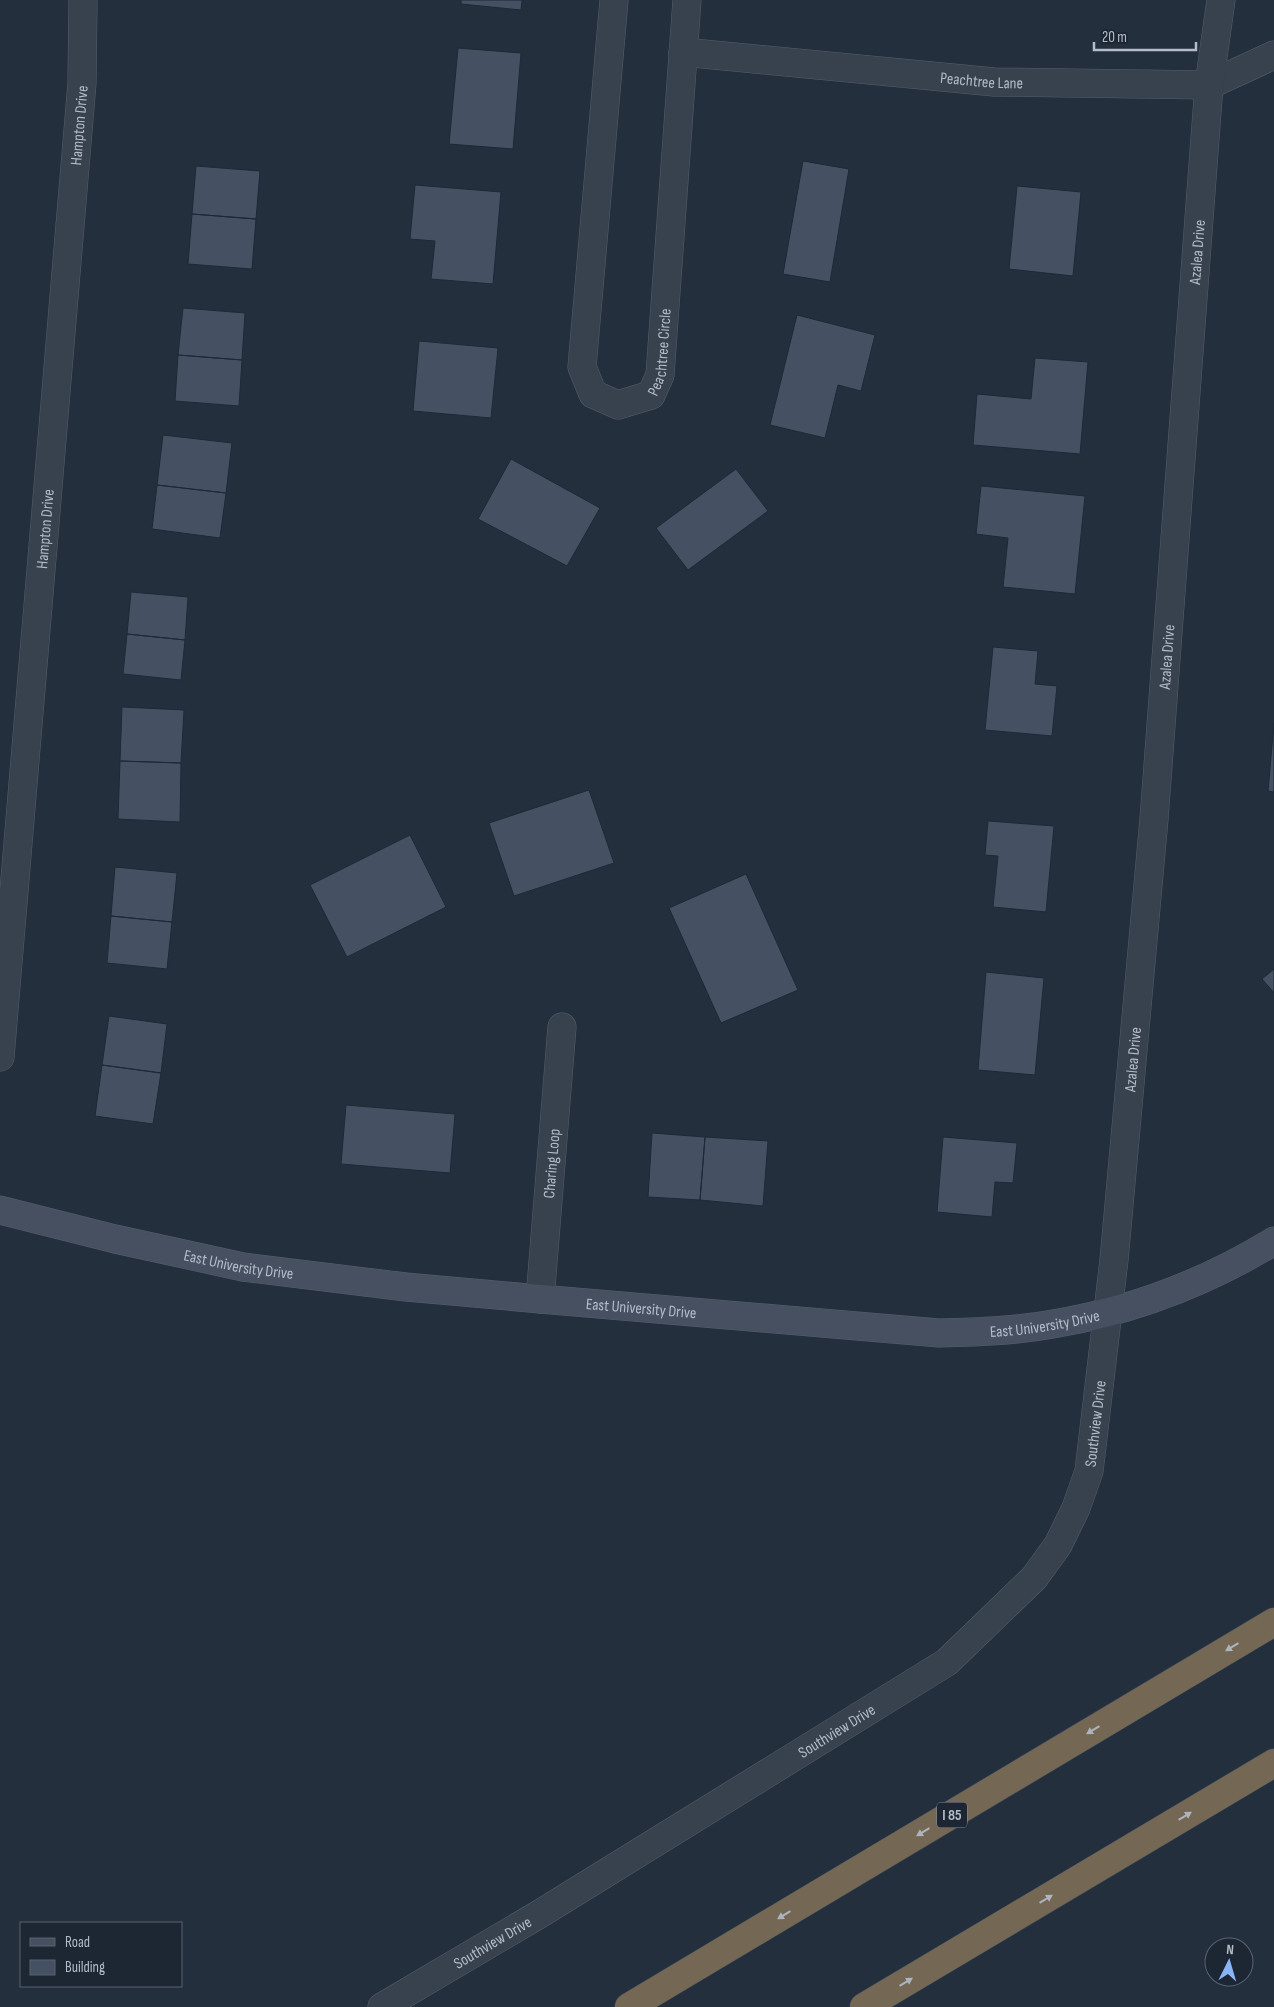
<svg xmlns="http://www.w3.org/2000/svg" width="1274" height="2007" font-family="'Sofia Sans Condensed',sans-serif">
	<rect width="100%" height="100%" fill="#242f3e"/>
	<path fill="#455162" stroke="#1f2835" d="M461,0H522L521,10L461,4Z
		M458,48L521,53L513,149L449,144Z
		M803,161L849,169L830,282L783,274Z
		M196,166L260,171L256,219L192,214Z
		M415,185L501,192L493,284L431,279L435,241L410,239Z
		M1017,186L1081,192L1073,276L1009,269Z
		M192,214L256,219L252,269L188,264Z
		M183,308L245,313L242,360L178,355Z
		M797,315L875,335L861,391L838,385L825,438L770,425Z
		M419,341L498,348L491,418L413,411Z
		M178,355L242,360L239,406L175,401Z
		M1035,358L1088,362L1080,454L973,445L977,394L1031,399Z
		M163,435L232,443L226,493L157,485Z
		M511,459L600,508L567,566L478,519Z
		M736,469L768,511L688,570L656,528Z
		M157,485L226,493L220,538L152,529Z
		M981,486L1085,496L1075,594L1003,587L1008,538L976,534Z
		M131,592L188,597L185,640L127,634Z
		M127,634L185,640L181,680L123,674Z
		M993,647L1038,651L1035,684L1057,686L1052,736L985,730Z
		M122,707L184,710L181,763L120,761Z
		M1274,723V792L1268,791Z
		M120,761L181,763L180,822L118,819Z
		M589,790L614,863L514,896L489,823Z
		M988,821L1054,826L1046,912L993,907L998,856L985,855Z
		M410,835L446,907L347,957L310,885Z
		M115,867L177,873L172,922L111,916Z
		M746,874L798,990L721,1023L669,908Z
		M111,916L172,922L167,969L107,963Z
		M1274,969V993L1262,979Z
		M986,972L1044,978L1035,1075L978,1070Z
		M109,1016L167,1024L161,1073L102,1065Z
		M102,1065L161,1073L153,1124L95,1116Z
		M346,1105L455,1114L450,1173L341,1164Z
		M652,1133L705,1137L700,1200L648,1197Z
		M705,1137L768,1141L763,1206L700,1200Z
		M943,1137L1017,1143L1013,1183L995,1182L992,1217L937,1212Z"/>
	<g fill="none" stroke-linecap="round" stroke-linejoin="round">
		<defs>
			<g id="street">
				<path id="s1" d="M614,0L582,367L593,394L618,405L651,395L660,375L687,0"/>
				<path id="s2" d="M683,52L994,82L1209,85L1274,55"/>
				<path id="s3" d="M0,1057L82,83L83,0"/>
				<path id="s4" d="M540,1299L562,1027"/>
				<path id="s5" d="M382,2007L538,1915L947,1662L1034,1578L1058,1545L1076,1508L1089,1471L1114,1260L1154,819L1209,85L1221,0"/>
			</g>
			<g id="secondary">
				<path id="s6" d="M0,1210L115,1239L243,1267L406,1287L540,1299L939,1333C977,1332 1015,1331 1053,1324C1131,1311 1207,1282 1274,1241"/>
			</g>
			<path id="highway" d="M629,2007L1274,1622
				M864,2007L1274,1763"/>
		</defs>
		<use href="#street" stroke="#565f6c" stroke-width="29"/>
		<use href="#secondary" stroke="#565f6c" stroke-width="29"/>
		<use href="#highway" stroke="#434c59" stroke-width="29"/>
		<use href="#street" stroke="#38414e" stroke-width="28"/>
		<use href="#secondary" stroke="#465061" stroke-width="28"/>
		<use href="#highway" stroke="#746855" stroke-width="28"/>
	</g>
	<defs><path id="oneway-solid" d="M-6-.8H1V-3.2L6.5 0L1 3.2V.8H-6Z" transform="scale(1.25)"/></defs>
	<g fill="#aeb4bd">
		<use href="#oneway-solid" transform="translate(1232 1647) rotate(149)"/>
		<use href="#oneway-solid" transform="translate(1093 1730) rotate(149)"/>
		<use href="#oneway-solid" transform="translate(1185 1816) rotate(-31)"/>
		<use href="#oneway-solid" transform="translate(923 1832) rotate(149)"/>
		<use href="#oneway-solid" transform="translate(1046 1899) rotate(-31)"/>
		<use href="#oneway-solid" transform="translate(784 1915) rotate(149)"/>
		<use href="#oneway-solid" transform="translate(906 1982) rotate(-31)"/>
	</g>
	<g text-anchor="middle" stroke-width="5" stroke-linejoin="round" paint-order="stroke">
		<rect fill="#1d2633" stroke="#878f9c" stroke-width="1" x="937" y="1802.5" width="30" height="25" rx="4"/>
		<g font-size="15" font-weight="bold" fill="#b4bcc9">
			<text x="952" y="1820">I 85</text>
		</g>
		<g font-size="16" fill="#b4bcc9" stroke="#1d2633">
			<text dy="6" stroke="none"><textPath href="#s2" startOffset="300">Peachtree Lane</textPath></text>
			<text dy="6" stroke="none"><textPath href="#s3" startOffset="935">Hampton Drive</textPath></text>
			<text dy="6" stroke="none"><textPath href="#s5" startOffset="2128">Azalea Drive</textPath></text>
			<text dy="6" stroke="none"><textPath href="#s1" startOffset="504">Peachtree Circle</textPath></text>
			<text dy="6" stroke="none"><textPath href="#s3" startOffset="530">Hampton Drive</textPath></text>
			<text dy="6" stroke="none"><textPath href="#s5" startOffset="1722">Azalea Drive</textPath></text>
			<text dy="6" stroke="none"><textPath href="#s5" startOffset="1318">Azalea Drive</textPath></text>
			<text dy="6" stroke="none"><textPath href="#s4" startOffset="136">Charing Loop</textPath></text>
			<text dy="6" stroke="none"><textPath href="#s6" startOffset="245">East University Drive</textPath></text>
			<text dy="6" stroke="none"><textPath href="#s6" startOffset="650">East University Drive</textPath></text>
			<text dy="6" stroke="none"><textPath href="#s6" startOffset="1055">East University Drive</textPath></text>
			<text dy="6" stroke="none"><textPath href="#s5" startOffset="952">Southview Drive</textPath></text>
			<text dy="6" stroke="none"><textPath href="#s5" startOffset="532">Southview Drive</textPath></text>
			<text dy="6" stroke="none"><textPath href="#s5" startOffset="128">Southview Drive</textPath></text>
		</g>
	</g>
	<rect x="20" y="1922" width="162" height="65" fill="#1d2633" stroke="#59626f"/>
	<rect x="30" y="1938" width="25" height="8" fill="#465061" stroke="#59626f"/>
	<text x="65" y="1947" font-size="15" fill="#b4bcc9">Road</text>
	<rect x="30" y="1960" width="25" height="15" fill="#455162" stroke="#59626f"/>
	<text x="65" y="1972" font-size="15" fill="#b4bcc9">Building</text>
	<g transform="translate(1229 1962) rotate(5)"><circle r="24" fill="#1d2633" stroke="#59626f"/>
	<path d="M0-4L9 19L0 12L-9 19Z" fill="#8ab4f8"/>
	<text y="-8" font-size="14" font-weight="bold" text-anchor="middle" fill="#b4bcc9">N</text>
	</g>
	<path d="M1094 42v8h102v-8" fill="none" stroke="#b4bcc9" stroke-width="2.5"/>
	<text x="1102" y="42" font-size="15" fill="#b4bcc9" stroke="#1d2633" stroke-width="4" paint-order="stroke">20 m</text>
</svg>
